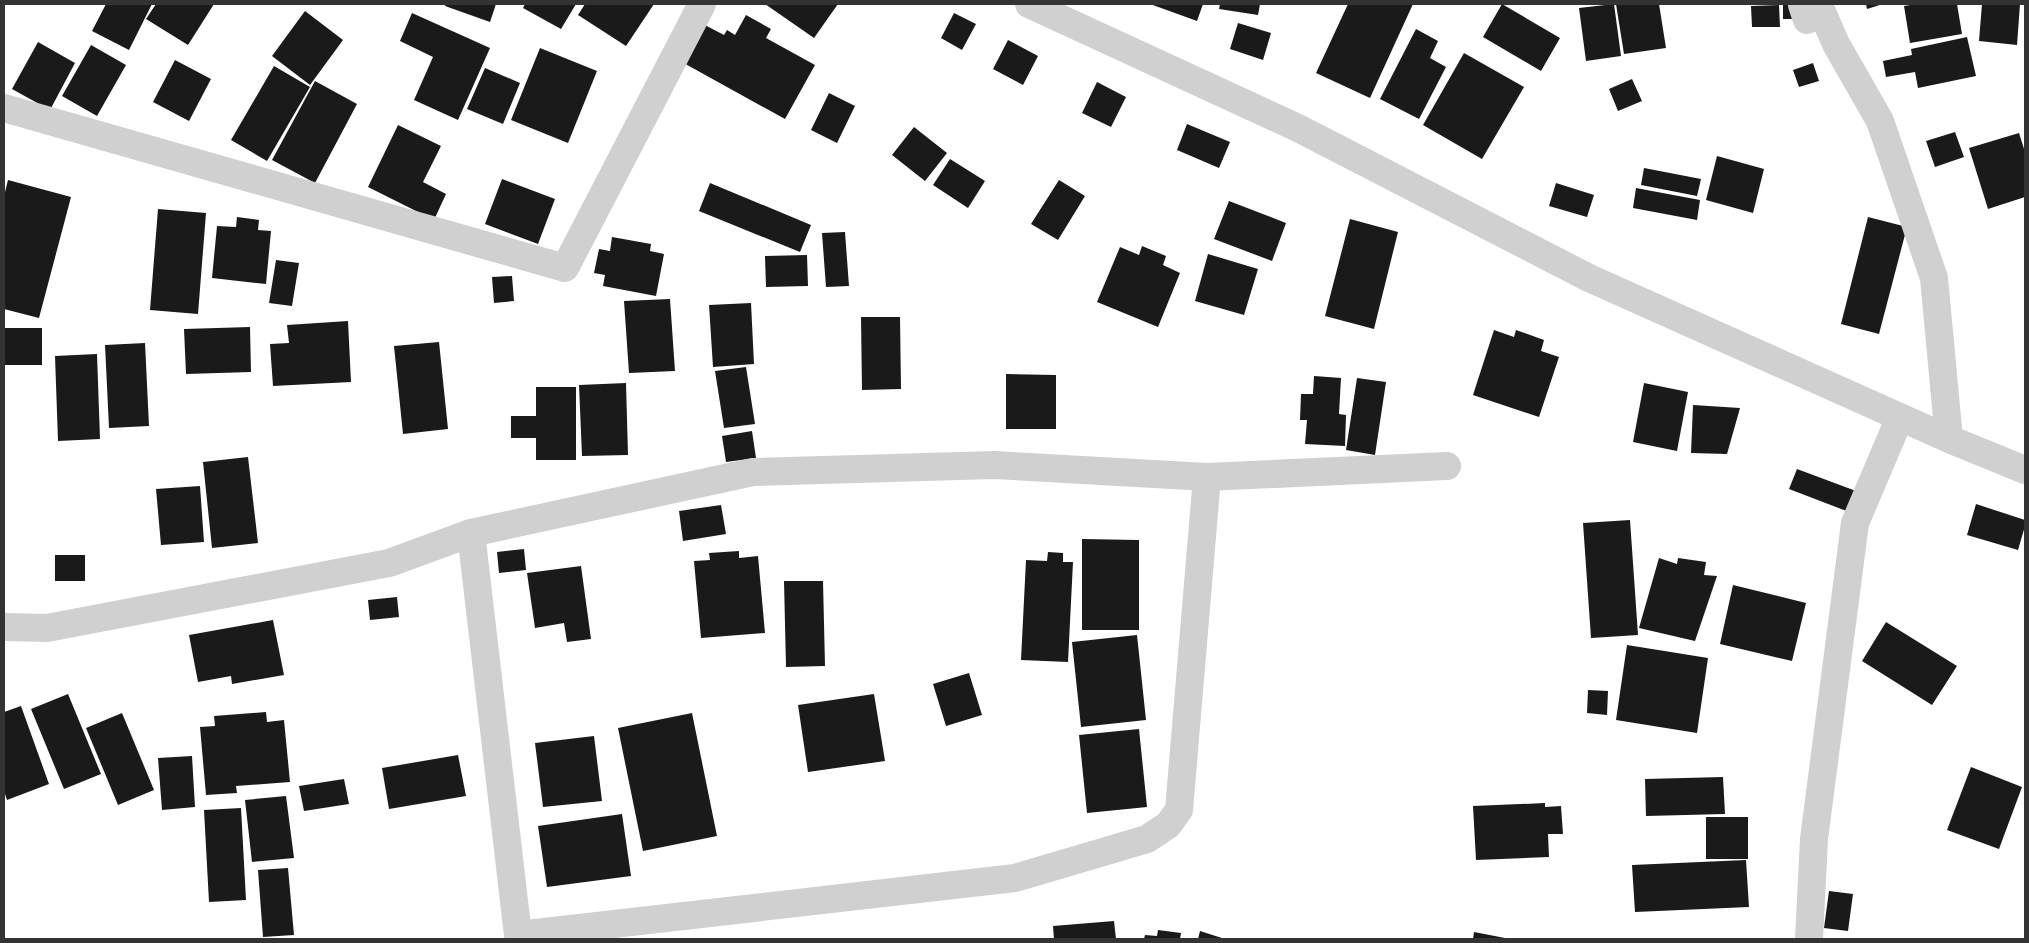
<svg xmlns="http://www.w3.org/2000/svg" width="2029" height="943" font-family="'PT Sans Narrow',sans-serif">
	<rect width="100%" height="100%" fill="#fff"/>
	<path fill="#1a1a1a" d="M106,4H152L129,50L92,31Z
		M156,4H214L188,45L146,19Z
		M446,4H496L490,22L445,6Z
		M525,4H576L561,29L523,8Z
		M585,4H654L626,46L578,15Z
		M765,4H838L814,38Z
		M1150,4H1203L1197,21Z
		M1220,4H1260L1258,15L1219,9Z
		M1348,4H1413L1370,98L1316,73Z
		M1502,4L1560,38L1541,71L1483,37Z
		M1614,4L1621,56L1586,61L1579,8Z
		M1616,4H1659L1666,48L1624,54Z
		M1783,4H1798V19H1783Z
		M1866,4H1883L1867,9Z
		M1916,4H1957L1962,34L1910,43L1904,6Z
		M1982,4H2020L2017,45L1979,41Z
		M1779,5L1780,27H1752L1751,6Z
		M305,11L343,40L310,85L272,56Z
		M412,13L490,48L458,120L414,100L433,57L400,41Z
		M954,13L976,24L962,50L941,38Z
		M746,15L771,29L766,38L815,65L785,119L680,61L701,23L724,35L727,30L735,35Z
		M1238,23L1271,33L1263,60L1230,49Z
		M1416,29L1438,41L1430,58L1446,67L1419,119L1380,99Z
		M1967,37L1976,76L1918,88L1915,72L1886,77L1883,61L1912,55L1911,49Z
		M1008,40L1038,56L1023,85L993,69Z
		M38,42L75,63L50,110L12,89Z
		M91,45L126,65L97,116L62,96Z
		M540,48L597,71L568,143L511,120Z
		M1464,53L1524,87L1482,159L1423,125Z
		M175,60L211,79L189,121L153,102Z
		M1813,63L1819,81L1799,87L1793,70Z
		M274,66L310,87L267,161L231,140Z
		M485,68L520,83L503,124L467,109Z
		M1632,79L1642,101L1618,111L1609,89Z
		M315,81L357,104L315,183L272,160Z
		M1097,82L1126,97L1111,127L1082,113Z
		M829,93L855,106L837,143L811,130Z
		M1187,124L1230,142L1219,168L1177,150Z
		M398,125L441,146L423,182L446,194L434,220L368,187Z
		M914,127L947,153L925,181L892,155Z
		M1955,132L1964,157L1935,167L1926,141Z
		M2019,133L2025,152V197L1988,209L1969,148Z
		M1717,156L1764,169L1753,213L1706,200Z
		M950,159L985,181L968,208L933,185Z
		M1644,168L1701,179L1697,196L1641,185Z
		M502,179L555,199L538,244L485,224Z
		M8,180L71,197L39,318L4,309V196Z
		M1059,180L1085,196L1058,240L1031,224Z
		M710,183L811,225L800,252L699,211Z
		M1556,183L1594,195L1587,217L1549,206Z
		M1636,188L1700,200L1697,220L1633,208Z
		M1229,201L1286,223L1272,261L1214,239Z
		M158,209L206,213L198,314L150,310Z
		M237,217L259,220L258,230L271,231L266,284L212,278L217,226L236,227Z
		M1868,217L1907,227L1879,334L1841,324Z
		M1350,219L1398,232L1374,329L1325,316Z
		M845,232L849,286L826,287L822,233Z
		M612,237L651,244L650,251L664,254L656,296L603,286L605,275L594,273L599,249L610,251Z
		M1142,246L1166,256L1163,265L1180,273L1158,327L1097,302L1120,247L1139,255Z
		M1208,254L1258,269L1244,315L1195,301Z
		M807,255L808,286L766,287L765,256Z
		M276,260L299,263L292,306L269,303Z
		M512,276L514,301L494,303L492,277Z
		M670,299L675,371L629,373L624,301Z
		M751,303L754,364L713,367L709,305Z
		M861,317H900L901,389L862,390Z
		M348,321L351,382L273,386L270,344L289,343L287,325Z
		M250,327L251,372L186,374L184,329Z
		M4,328H42V365H4Z
		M1494,330L1514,337L1516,330L1544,340L1541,351L1559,357L1539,417L1473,395Z
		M439,342L448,429L403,434L394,346Z
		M145,343L149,426L109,428L105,345Z
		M97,354L100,439L58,441L55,356Z
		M746,367L755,424L724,428L715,371Z
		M1006,374L1056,375V429H1006Z
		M1314,376L1341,378L1339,414L1346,415L1345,446L1305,444L1307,420H1300L1301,394H1313Z
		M1357,378L1386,382L1375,455L1346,450Z
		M626,383L628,455L582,456L579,385Z
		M1644,383L1688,392L1677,451L1633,442Z
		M536,387H576V460H536V438H511V416H536Z
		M1693,405L1740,408L1727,454L1691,453Z
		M752,431L756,458L726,462L722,436Z
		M248,457L258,543L212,548L203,462Z
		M1797,469L1856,491L1849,512L1789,489Z
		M200,486L204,542L161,545L156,489Z
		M1976,504L2025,520V526L2018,550L1967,535Z
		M721,505L726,534L683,541L679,511Z
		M1630,520L1638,635L1591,638L1583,523Z
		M1082,539L1139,540V630H1082Z
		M524,549L526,570L499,573L497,552Z
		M739,551V558L758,556L765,633L701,638L694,561L710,560L709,553Z
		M1048,552L1063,553V562H1073L1068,662L1021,660L1026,560L1047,561Z
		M55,555H85V581H55Z
		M1659,558L1677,564L1678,558L1706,562L1704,575L1717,576L1695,641L1639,628Z
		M581,566L591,639L567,642L564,623L535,628L527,573Z
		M784,581H823L825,666L786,667Z
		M1733,585L1806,603L1792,661L1720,644Z
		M397,597L399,617L370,620L368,600Z
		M273,620L284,675L232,684L231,676L198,682L189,635Z
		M1886,622L1957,666L1932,705L1862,661Z
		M1137,635L1146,720L1081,727L1072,642Z
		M1627,645L1708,658L1697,733L1616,720Z
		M969,673L982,715L946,726L933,684Z
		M1588,690L1608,691L1607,715L1587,713Z
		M68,694L101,774L64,789L31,709Z
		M874,694L885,761L808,772L798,705Z
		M21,706L49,784L7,800L4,791V712Z
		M266,712L267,722L284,720L290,782L236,786L237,793L206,795L200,727L215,726L214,716Z
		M122,713L154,790L118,805L86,728Z
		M692,713L717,836L643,851L618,728Z
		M1139,729L1147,807L1087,813L1079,735Z
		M594,736L602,801L543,807L535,743Z
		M458,755L466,796L389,809L382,768Z
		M192,756L195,807L162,810L158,758Z
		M1971,767L2022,787L1999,849L1947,830Z
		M1723,777L1725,814L1646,816L1645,779Z
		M344,779L349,804L304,811L299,786Z
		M286,796L294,858L252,862L245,800Z
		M1545,803V807L1561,806L1563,834H1548L1549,857L1476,860L1473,806Z
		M241,808L246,900L209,902L204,810Z
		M622,814L631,876L547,887L538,826Z
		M1706,817H1748V859H1706Z
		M1746,860L1749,907L1635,912L1632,865Z
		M288,868L294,935L263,937L258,870Z
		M1829,891L1853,894L1848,931L1824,928Z
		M1114,921L1116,939H1054L1053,926Z
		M1158,930L1181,933L1180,939H1144L1145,935L1157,936Z
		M1200,931L1225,939H1198Z
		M1474,932L1505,938V939H1473Z"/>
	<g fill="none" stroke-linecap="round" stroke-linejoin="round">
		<path stroke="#d0d0d0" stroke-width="28" d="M1029,4L1298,128L1589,278L1949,439L2025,470
			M1805,4L1802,5L1807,20L1823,14L1836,44L1880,121L1934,278L1949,439
			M4,108L565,268L702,4
			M471,533L518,935L1015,878L1147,839L1168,825L1179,810L1207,477
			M4,627L47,628L389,563L471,533L753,472L994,465L1207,477L1447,466
			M1809,939L1814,839L1855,523L1900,417"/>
	</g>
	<rect width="2029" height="943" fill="none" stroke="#333333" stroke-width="10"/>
</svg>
